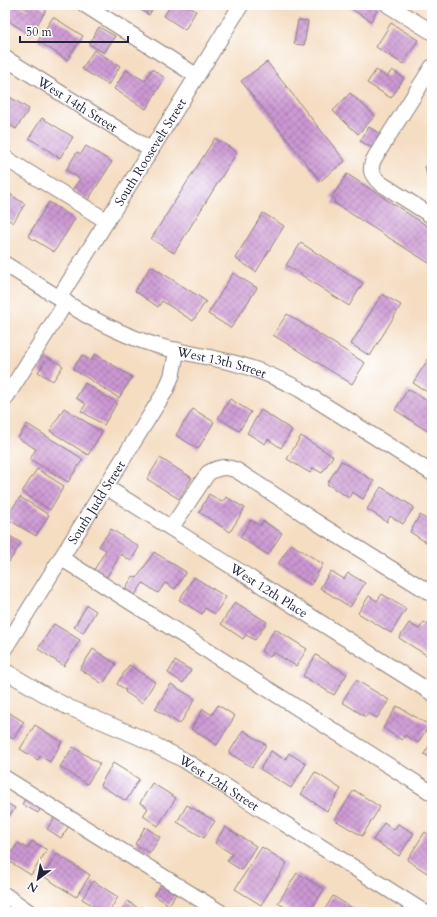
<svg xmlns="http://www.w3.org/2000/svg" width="437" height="917" font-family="Cardo,serif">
	<defs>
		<pattern id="building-cross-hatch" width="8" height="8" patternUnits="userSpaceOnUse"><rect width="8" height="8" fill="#cc97d3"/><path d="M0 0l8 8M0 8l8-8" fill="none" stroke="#a57bac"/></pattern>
	</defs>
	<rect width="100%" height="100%" fill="#fff"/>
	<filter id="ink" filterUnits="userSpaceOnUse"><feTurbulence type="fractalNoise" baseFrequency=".025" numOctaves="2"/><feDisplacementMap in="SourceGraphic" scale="8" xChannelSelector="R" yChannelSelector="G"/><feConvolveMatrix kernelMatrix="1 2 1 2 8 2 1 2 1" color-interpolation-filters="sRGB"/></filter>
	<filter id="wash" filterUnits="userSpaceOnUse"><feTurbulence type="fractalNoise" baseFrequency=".012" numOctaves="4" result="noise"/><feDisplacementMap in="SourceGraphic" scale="16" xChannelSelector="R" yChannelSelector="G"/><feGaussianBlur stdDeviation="0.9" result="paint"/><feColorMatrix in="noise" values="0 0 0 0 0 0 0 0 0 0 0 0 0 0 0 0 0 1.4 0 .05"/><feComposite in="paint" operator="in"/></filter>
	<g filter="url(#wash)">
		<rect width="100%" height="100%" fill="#f5ddc2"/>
		<g id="blocks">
			<path fill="url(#building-cross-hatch)" d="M8,5H20L27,10L30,5H37L46,10L31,35L5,19V9Z
				M133,5H155L149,15Z
				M171,5H186L196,11L185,30L164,16Z
				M310,5H330V8L310,6Z
				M345,5H376L379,7L371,21Z
				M53,17L83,36L67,60L38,41Z
				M298,20L308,21L304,45L294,44Z
				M391,23L418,40L403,64L376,47Z
				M99,27L115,36L104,53L89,44Z
				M94,50L120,66L108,85L82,69Z
				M267,62L345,161L320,181L241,81Z
				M152,69L165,78L146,109L114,89L126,70L145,81Z
				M376,70L387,77L392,70L404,78L391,98L367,83Z
				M350,93L375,116L358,134L333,111Z
				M5,94L29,109L16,129L5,122Z
				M42,118L73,137L60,158L29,138Z
				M369,127L380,134L372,148L360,141Z
				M215,138L237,152L174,253L151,239Z
				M86,146L112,162L88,200L72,190L80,179L66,170L77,152L81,154Z
				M432,165V190L430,191L425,166Z
				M347,174L432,229V265L334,203L335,199L332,197Z
				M5,191L25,204L13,223L5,217Z
				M49,202L75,219L54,252L28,236Z
				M263,213L284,226L256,272L235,258Z
				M301,243L363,283L349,306L286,265Z
				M151,266L206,301L193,321L162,301L158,307L135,291Z
				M233,273L257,288L231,328L208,314Z
				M382,294L401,305L370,356L351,344Z
				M287,314L365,363L352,384L273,335Z
				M432,353V395L413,383Z
				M95,354L132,377L119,398L73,369L82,355L91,361Z
				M47,357L63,366L53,381L38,372Z
				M85,383L117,403L104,425L81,411L86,404L76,398Z
				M408,389L432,404V434L395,410Z
				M230,399L251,412L239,431L218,418Z
				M64,408L102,432L88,455L50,431Z
				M193,409L214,422L198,449L176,435Z
				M261,410L292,430L281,448L268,439L265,444L247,433Z
				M27,424L83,459L68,482L30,459L36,449L18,438Z
				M301,436L333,456L322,473L313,468L310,473L287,459Z
				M160,458L192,478L179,499L147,479Z
				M341,461L374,481L363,499L352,492L349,498L327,484Z
				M37,469L64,486L50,510L22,492Z
				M381,487L414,507L403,524L390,516L387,522L367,509Z
				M209,494L222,502L226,497L245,508L230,532L199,512Z
				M20,497L49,515L36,536L6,518Z
				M420,515L432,523V546L410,532Z
				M251,520L260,526L263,521L282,533L268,555L240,537Z
				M111,529L139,547L131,561L121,554L106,578L94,570L106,550L99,546Z
				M5,533L21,543L9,562L5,559Z
				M291,544L323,564L311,585L278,564Z
				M154,552L186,572L175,589L165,583L158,593L143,583L135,595L125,589L133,576L137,578Z
				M331,571L344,579L348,573L365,583L350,607L320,588Z
				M194,577L226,597L215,614L205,608L202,614L179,600Z
				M382,594L406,609L391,633L358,613L369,596L377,601Z
				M235,602L267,622L255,640L246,635L243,639L221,624Z
				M87,605L96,611L83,633L74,627Z
				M424,622L432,627V657L431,658L399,638L409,623L419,629Z
				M54,624L80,640L64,666L38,649Z
				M275,629L307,649L296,666L273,652L270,657L261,651Z
				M93,649L116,664L103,684L80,669Z
				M316,655L347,674L334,695L303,676Z
				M175,661L191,670L183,683L168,673Z
				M129,665L155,682L142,703L125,692L126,690L117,684Z
				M356,680L389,700L377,718L368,713L366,717L342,702Z
				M171,684L195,699L180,724L155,709Z
				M218,705L235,716L217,745L191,729L203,709L212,715Z
				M397,706L429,725L418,743L405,735L402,740L383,728Z
				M5,710L24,722L13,739L5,734Z
				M35,725L62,742L50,762L40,756L38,760L20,749Z
				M243,730L266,745L252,767L229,753Z
				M432,741V759L424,754Z
				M73,747L100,764L87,784L60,767Z
				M271,751L285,760L289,753L306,764L291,788L260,769Z
				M113,763L139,779L126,801L100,785Z
				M315,772L341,789L327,811L301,794Z
				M152,783L176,798L158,826L143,816L148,808L140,803Z
				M354,790L380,807L362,836L335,820Z
				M26,798L41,808L38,813L22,804Z
				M5,802L15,808L5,822Z
				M187,805L215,821L204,838L177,822Z
				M55,817L69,826L61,838L47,829Z
				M384,823L394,830L398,824L414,833L399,856L373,840Z
				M145,827L160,837L150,853L135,844Z
				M225,827L256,846L241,870L227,861L232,854L215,843Z
				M425,832L432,837V876L407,860Z
				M32,841L47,850L31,875L7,860L18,843L28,849Z
				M262,847L287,863L261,905L235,889Z
				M57,854L90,875L76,897L43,876Z
				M297,873L324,889L310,912H293L278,903Z
				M93,881L118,897L109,912H104L82,899Z
				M161,884L176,894L169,905L154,895Z
				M333,896L357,911V912H323Z
				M127,901L145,912H121Z"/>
		</g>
	</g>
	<g filter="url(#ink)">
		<use href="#blocks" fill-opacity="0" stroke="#8c807e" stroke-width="1"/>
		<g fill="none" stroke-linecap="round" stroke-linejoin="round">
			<defs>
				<g id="minor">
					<path d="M85,5L197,76"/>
					<path d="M388,5L432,32"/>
					<path id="s1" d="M5,58L151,150"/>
					<path d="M432,67L375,157C369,168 370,174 380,183L432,216"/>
					<path d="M5,158L107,221"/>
					<path id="s2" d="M5,264L86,315C110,328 135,340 162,347C185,353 210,357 234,363C257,369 278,378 299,389L432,473"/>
					<path id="s3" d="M59,298L241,5"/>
					<path d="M5,399L66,302"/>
					<path id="s4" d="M106,487L432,693"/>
					<path d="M171,528L208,473C219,467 225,466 236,470L324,527L432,594"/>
					<path d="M61,558L432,793"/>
					<path id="s5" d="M5,648L166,390L172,375L177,350"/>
					<path id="s6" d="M5,671L49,697L68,707L139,737L184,760L424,912"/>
					<path d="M5,778L220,912"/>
					<path d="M5,895L29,912"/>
				</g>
			</defs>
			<use href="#minor" stroke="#8c807e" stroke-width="17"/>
			<use href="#minor" stroke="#fff" stroke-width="15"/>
		</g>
	</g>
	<g text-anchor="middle" stroke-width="3" stroke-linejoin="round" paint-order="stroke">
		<g font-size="13" fill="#22223b" stroke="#fff">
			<text dy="5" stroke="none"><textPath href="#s1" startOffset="86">West 14th Street</textPath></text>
			<text dy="5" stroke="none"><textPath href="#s3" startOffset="172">South Roosevelt Street</textPath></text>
			<text dy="5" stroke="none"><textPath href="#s2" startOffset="240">West 13th Street</textPath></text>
			<text dy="5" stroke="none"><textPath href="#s5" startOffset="172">South Judd Street</textPath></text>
			<text dy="5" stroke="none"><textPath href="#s4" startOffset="193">West 12th Place</textPath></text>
			<text dy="5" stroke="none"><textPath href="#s6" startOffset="242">West 12th Street</textPath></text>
		</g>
	</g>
	<rect width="437" height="917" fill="none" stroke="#fff" stroke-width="20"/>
	<g transform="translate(38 879) rotate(212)" stroke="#ffffff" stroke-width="3" paint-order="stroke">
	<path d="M0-3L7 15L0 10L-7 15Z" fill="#22223b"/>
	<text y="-6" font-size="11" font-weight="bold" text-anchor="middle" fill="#22223b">N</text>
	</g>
	<path d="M20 36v6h108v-6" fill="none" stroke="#22223b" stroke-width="2"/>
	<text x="26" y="36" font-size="12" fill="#22223b" stroke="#ffffff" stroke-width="3" paint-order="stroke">50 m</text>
</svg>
